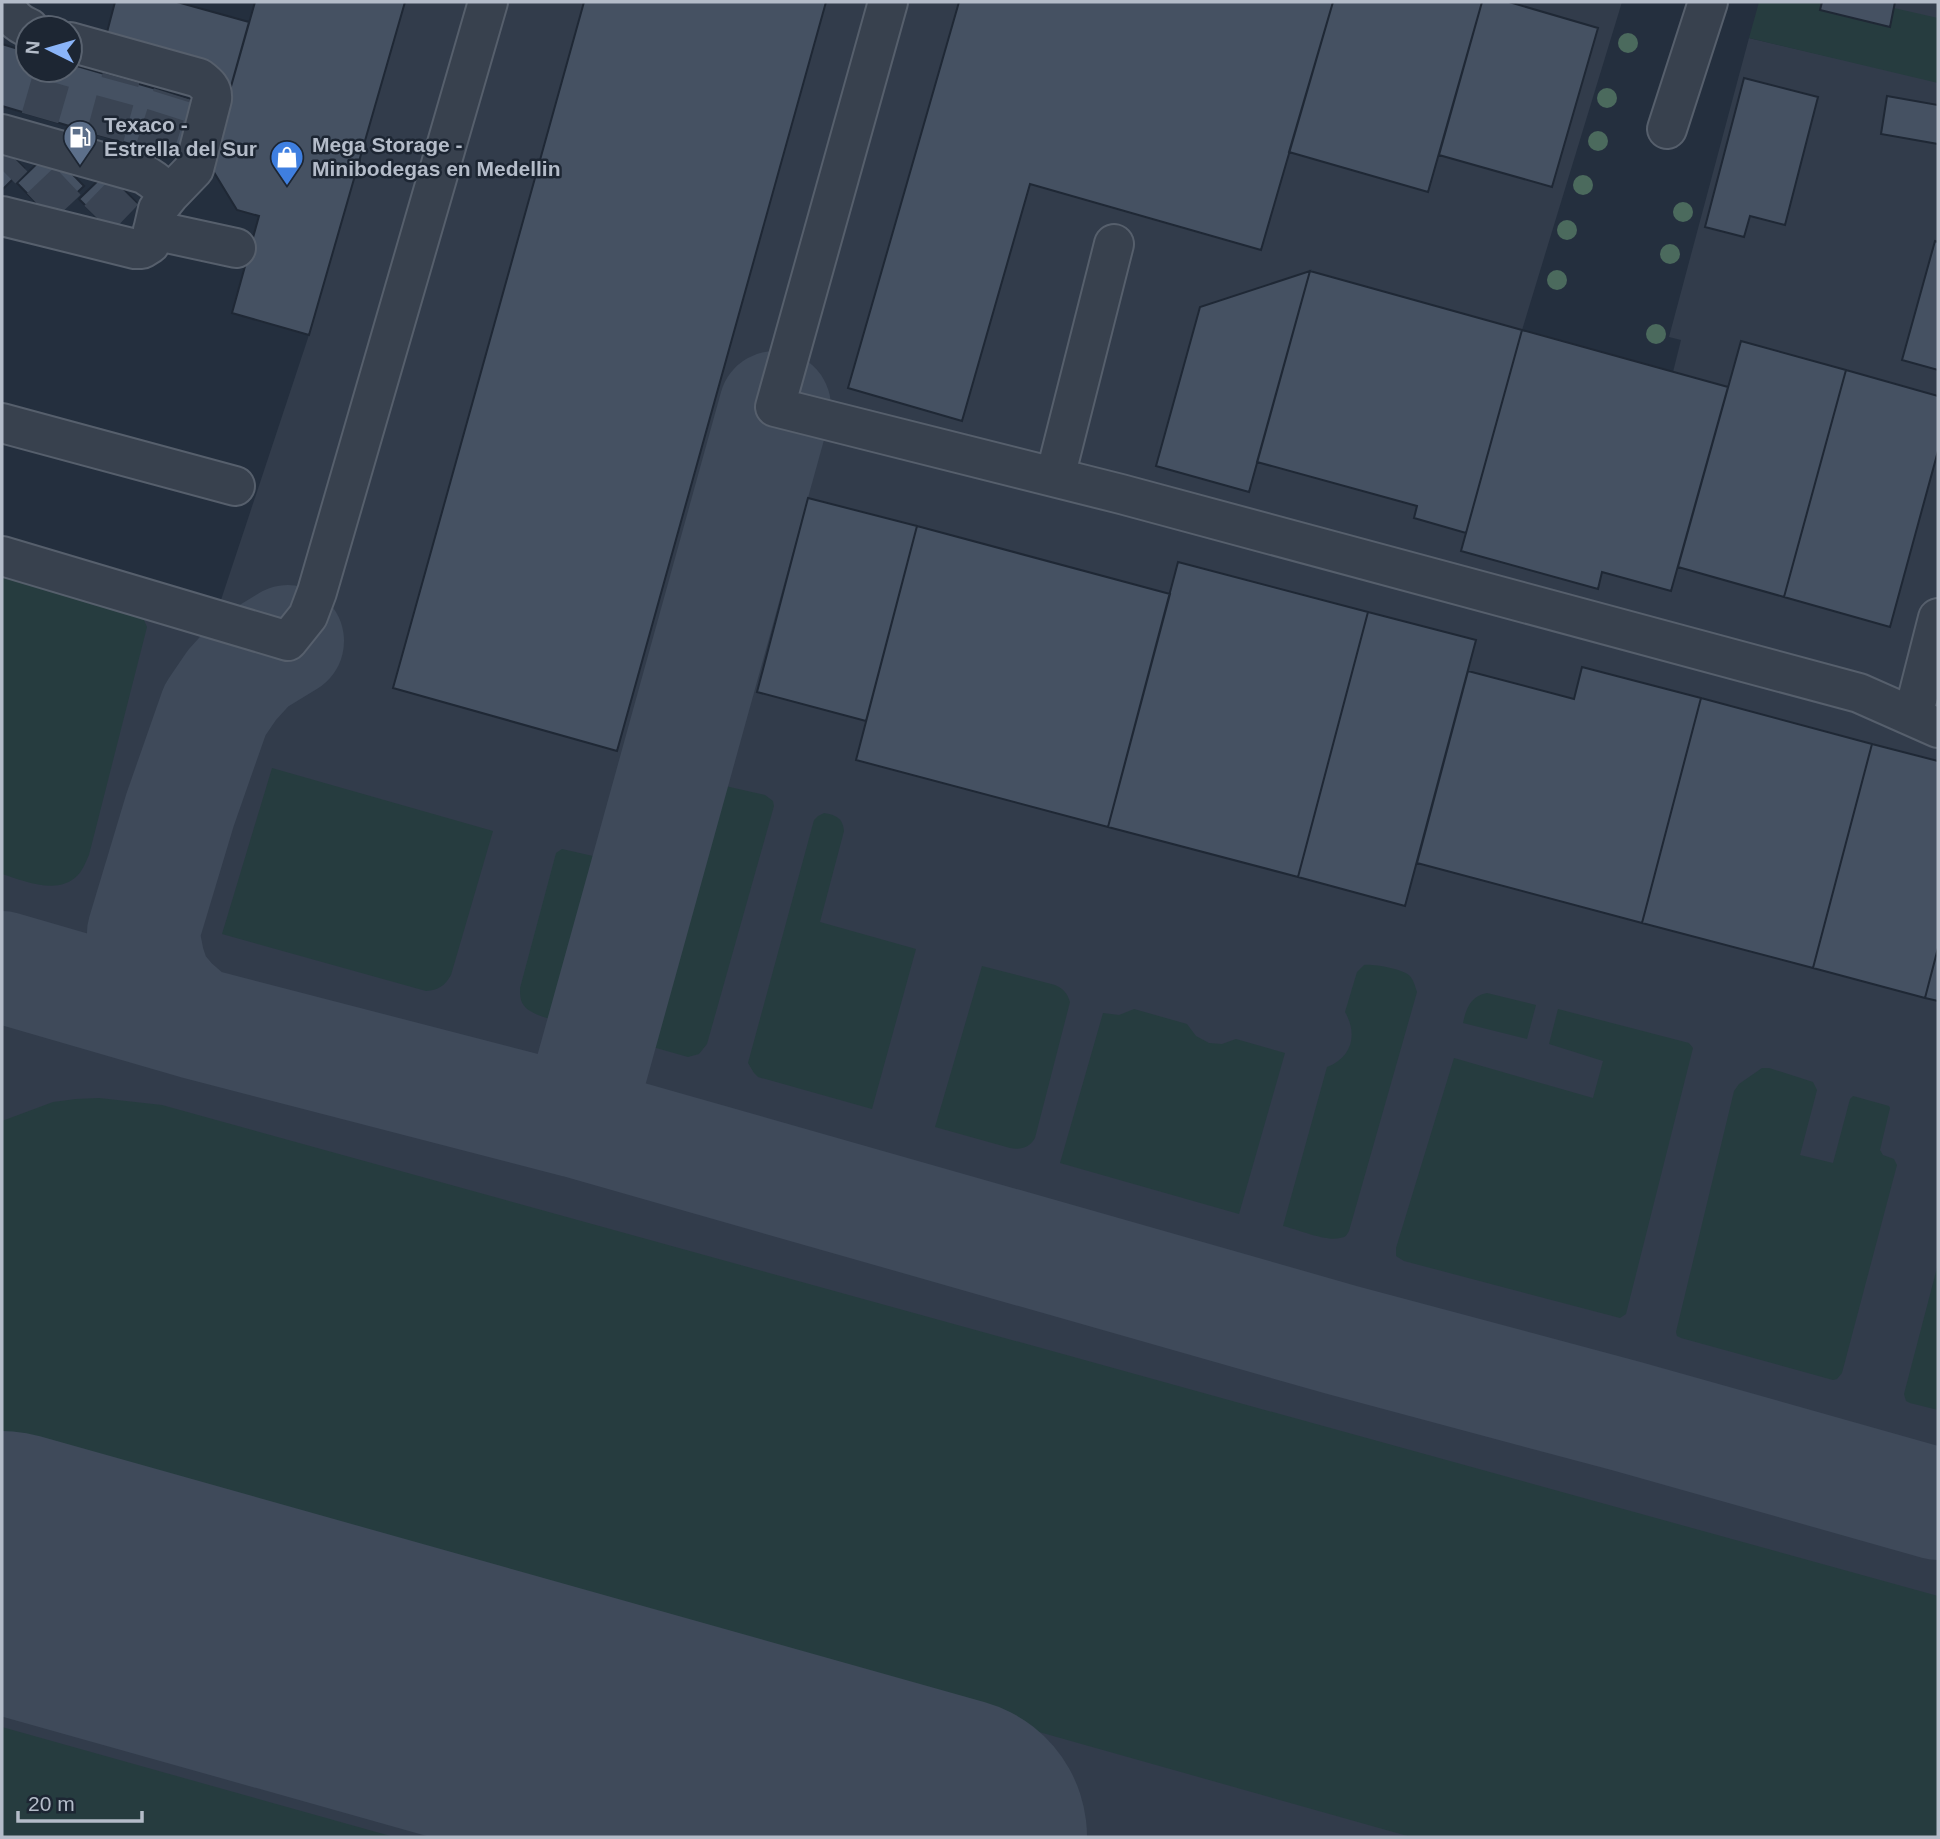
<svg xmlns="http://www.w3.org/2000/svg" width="1940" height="1839" font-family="Helvetica,sans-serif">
	<rect width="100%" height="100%" fill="#242f3e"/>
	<path fill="#323c4b" d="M405,2H1622L1522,330L1673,372L1681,340L1669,337L1749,38L1870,66L1820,10L1822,2H1938V1837H2V537L221,600L309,335Z"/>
	<path fill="#263c3f" d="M1759,2H1822L1821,9L1890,26L1894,8L1938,18V83L1749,38Z
		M2,574L137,616L144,620L147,627L89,855C86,861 83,870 78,875C58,896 25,881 2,874Z
		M272,768L493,831L451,975C445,986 438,990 426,991L222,934Z
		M703,781L765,795L773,801L774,806L707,1044L699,1054L688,1057L635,1042L629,1038L626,1026L693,788Z
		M824,813C836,815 843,818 844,831L820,922L916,949L872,1109L758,1077L754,1073L748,1063L814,820L818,816Z
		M562,849L593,856L599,860L615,898L591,1000C587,1008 582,1017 573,1021C564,1025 533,1015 526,1008C520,1002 520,996 520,988L556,853Z
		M1364,965C1374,964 1403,969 1410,976C1414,981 1415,986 1417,992L1349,1231C1346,1236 1346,1237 1340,1238C1327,1242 1296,1229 1283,1226L1327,1067C1352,1058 1358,1034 1345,1012L1357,972Z
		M982,966L1055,985C1064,989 1067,993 1070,1002L1035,1138C1029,1148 1021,1150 1010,1148L935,1127Z
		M1487,993L1536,1005L1527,1039L1463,1023C1466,1008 1471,996 1487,993Z
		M1134,1009L1187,1024L1196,1036L1209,1043L1222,1044L1236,1039L1285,1053L1239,1214L1060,1163L1103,1013L1119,1015Z
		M1558,1009L1689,1043L1693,1048L1626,1314L1620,1318L1404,1261L1396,1256V1248L1454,1058L1593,1098L1603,1061L1549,1044Z
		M1762,1068H1769L1813,1082L1817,1090L1800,1155L1833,1163L1850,1099L1853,1096L1889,1106L1890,1108L1880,1150L1883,1155L1894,1159L1897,1165L1842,1373L1837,1379L1833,1380L1681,1338L1677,1336L1676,1332L1734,1091L1739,1084Z
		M99,1098L162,1105L1938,1596V1837H1411L2,1439V1121L53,1102L76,1099Z
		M1938,1264V1410L1910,1403L1906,1401L1904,1394Z
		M2,1727L394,1837H2Z"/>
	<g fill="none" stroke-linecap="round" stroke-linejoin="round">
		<path stroke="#3f4a5a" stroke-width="112" d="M2,967L195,1023L577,1122L1342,1340L1626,1416L1938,1504
			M195,1023L172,1003L156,984L149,963L143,933L180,810L215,710L232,685L252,663L288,641
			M577,1122L775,407"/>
		<path stroke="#3f4a5a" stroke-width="280" d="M2,1571L947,1837"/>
	</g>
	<path fill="#455162" stroke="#1f2835" stroke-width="2" d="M115,2H177L249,22L226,104L106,36Z
		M255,2H405L309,335L232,313L259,216L237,210L209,164Z
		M584,2H826L617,751L393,688Z
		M959,2H1333L1261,250L1030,184L962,421L848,388Z
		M1333,2H1482L1428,192L1289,152Z
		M1482,2H1509L1598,28L1552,187L1439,155Z
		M1822,2H1895L1890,27L1820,10Z
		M2,44L28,52V70H70V64L194,100L177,158L2,106Z
		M1744,78L1818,97L1785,225L1750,216L1744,237L1705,227Z
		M1887,96L1938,105V144L1881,134Z
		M2,145L24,168L2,190Z
		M50,151L84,186L51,218L17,183Z
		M107,172L136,202L108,228L79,199Z
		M1935,241L1938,242V370L1902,360Z
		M1310,271L1249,492L1156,466L1200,307Z
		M1310,271L1522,330L1466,533L1414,518L1417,506L1257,462Z
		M1522,330L1728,387L1671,591L1602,572L1598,589L1461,551Z
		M1741,341L1846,370L1784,597L1678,567Z
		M1846,370L1938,396V451L1890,627L1784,597Z
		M808,498L917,526L866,721L757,692Z
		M917,526L1170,594L1108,827L856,760Z
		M1178,562L1368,612L1298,877L1108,827Z
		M1368,612L1476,640L1405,906L1298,877Z
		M1582,667L1701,698L1642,923L1417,863L1468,671L1574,699Z
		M1701,698L1872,744L1813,968L1642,923Z
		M1872,744L1938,761V948L1925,998L1813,968Z
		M1938,948V1001L1925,998Z"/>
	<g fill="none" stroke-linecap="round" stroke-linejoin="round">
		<path stroke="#3a4453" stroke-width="38" stroke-dasharray="38 19" stroke-linecap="butt" d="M40,118L54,70
			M105,137L121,78
			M154,151L172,94
			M2,170L14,158
			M40,207L74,175
			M98,219L125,191"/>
		<defs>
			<path id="minor" d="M5,2C9,15 16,23 29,28
				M888,2L775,407L1121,494L1859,693L1938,728
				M1667,129L1708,2
				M2,134L144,174L153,180L170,194
				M2,216L135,249H142L150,244L158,209L170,194L194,169L212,99C213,89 207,84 199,78L70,42
				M153,230L236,248
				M2,423L235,486
				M1055,477L1114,244
				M2,556L288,641L308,616L317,592L488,2
				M1913,716L1938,618"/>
		</defs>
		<use href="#minor" stroke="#565f6c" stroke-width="42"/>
		<use href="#minor" stroke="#38414e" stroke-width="38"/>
	</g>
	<g fill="#4b6a5d">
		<circle cx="1628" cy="43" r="10"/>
		<circle cx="1607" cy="98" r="10"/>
		<circle cx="1598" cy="141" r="10"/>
		<circle cx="1583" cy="185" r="10"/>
		<circle cx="1683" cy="212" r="10"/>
		<circle cx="1567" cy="230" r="10"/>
		<circle cx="1670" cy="254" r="10"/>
		<circle cx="1557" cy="280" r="10"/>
		<circle cx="1656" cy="334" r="10"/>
	</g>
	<defs>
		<symbol id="fuel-pin" viewBox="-11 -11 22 30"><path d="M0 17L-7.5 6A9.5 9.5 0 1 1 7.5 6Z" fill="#5c6f8a" stroke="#1d2633"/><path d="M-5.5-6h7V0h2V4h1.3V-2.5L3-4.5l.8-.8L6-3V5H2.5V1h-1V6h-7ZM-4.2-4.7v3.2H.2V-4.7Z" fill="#fff"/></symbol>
		<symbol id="shop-pin" viewBox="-11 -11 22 30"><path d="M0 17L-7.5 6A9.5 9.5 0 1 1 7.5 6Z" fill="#3f7fe0" stroke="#1d2633"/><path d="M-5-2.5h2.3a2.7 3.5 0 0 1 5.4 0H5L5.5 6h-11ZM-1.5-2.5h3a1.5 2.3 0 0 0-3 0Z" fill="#fff"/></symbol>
	</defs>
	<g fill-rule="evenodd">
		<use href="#fuel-pin" x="61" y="118" width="38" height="52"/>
		<use href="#shop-pin" x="268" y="138" width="38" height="52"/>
	</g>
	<g text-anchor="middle" stroke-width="5" stroke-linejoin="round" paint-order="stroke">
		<g font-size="21" font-weight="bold" fill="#b4bcc9" stroke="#1d2633" text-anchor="start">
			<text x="104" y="132">Texaco -<tspan x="104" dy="24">Estrella del Sur</tspan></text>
			<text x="312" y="152">Mega Storage -<tspan x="312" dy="24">Minibodegas en Medellin</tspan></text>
		</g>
	</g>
	<rect width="1940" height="1839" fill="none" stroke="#b4bcc9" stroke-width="7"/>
	<g transform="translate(49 49) rotate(275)"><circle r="33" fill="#1d2633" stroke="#59626f" stroke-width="2"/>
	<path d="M0-5L12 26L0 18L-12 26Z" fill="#8ab4f8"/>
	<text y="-10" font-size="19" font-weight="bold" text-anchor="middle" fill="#b4bcc9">N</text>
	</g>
	<path d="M18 1811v10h124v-10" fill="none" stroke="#b4bcc9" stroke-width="3.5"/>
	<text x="28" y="1811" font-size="21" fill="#b4bcc9" stroke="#1d2633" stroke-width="5" paint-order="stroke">20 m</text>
</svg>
